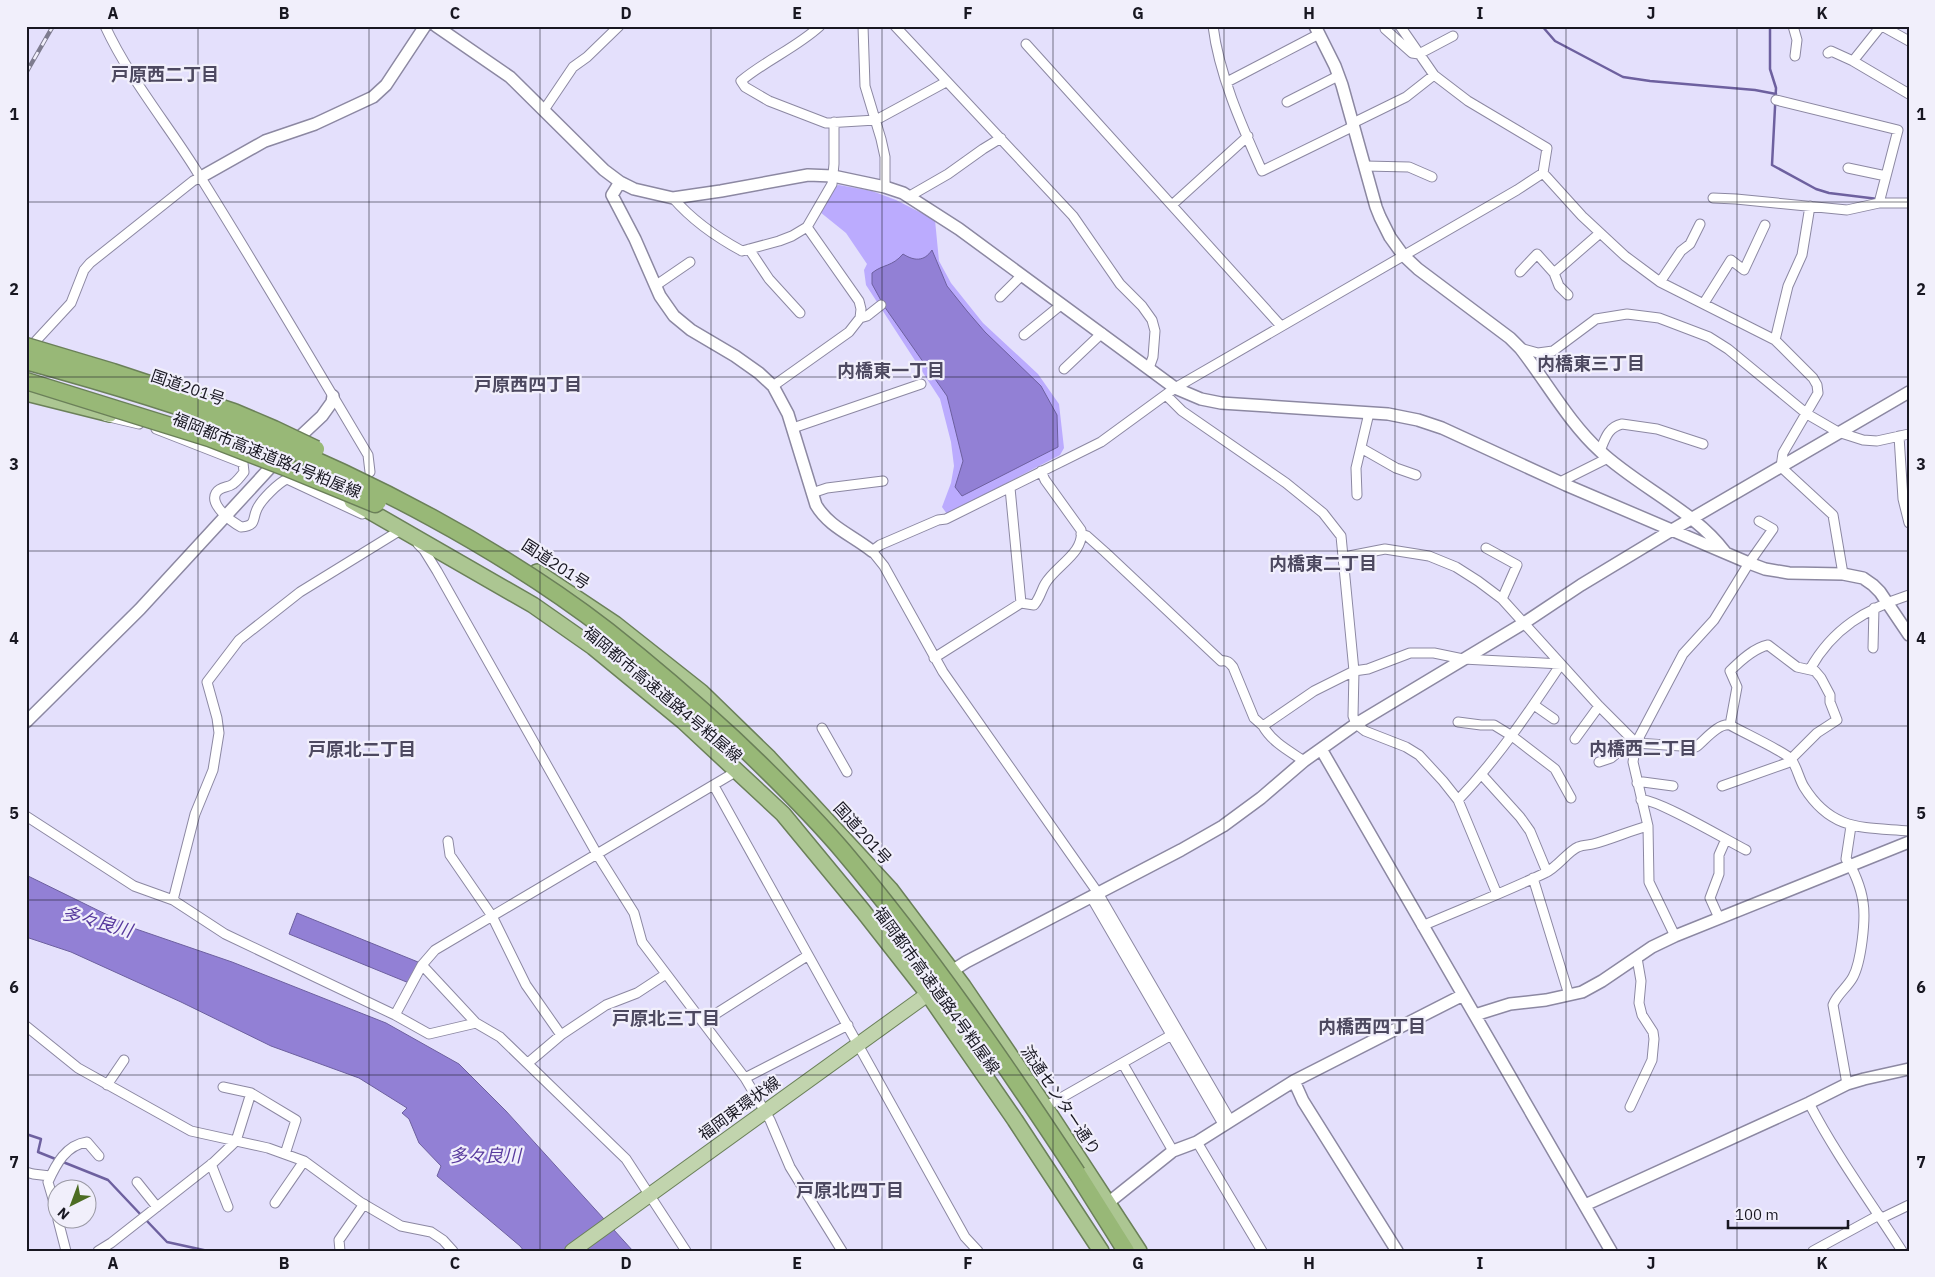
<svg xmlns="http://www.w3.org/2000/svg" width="1935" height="1277" font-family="'IBM Plex Sans','Noto Sans JP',sans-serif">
	<rect width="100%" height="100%" fill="#e4e0fc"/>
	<path fill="#bbabfe" d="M839,185L872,191L896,200L935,220L939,261L951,283L983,323L1038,374L1059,404L1064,448L1060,455L947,514L942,507L951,483L954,466L951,442L940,399L866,285L864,270L867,264L846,233L820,212L835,186Z"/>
	<path fill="#9280d5" stroke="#6d609f" d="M932,250L947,286L967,311L985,332L1041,386L1057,415L1058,447L962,496L955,487L963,461L947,396L884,306L872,284V273C883,264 892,267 903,254C914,261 924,262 932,250Z
		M26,875L136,929L232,962L386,1023L459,1064L506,1111L633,1251H524L520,1246L437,1176L441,1166L419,1143L409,1119L402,1113L407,1108L359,1078L271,1046L181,1002L71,952L26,937Z
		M297,913L418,962L409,983L289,934Z"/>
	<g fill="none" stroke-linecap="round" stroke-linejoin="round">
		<path stroke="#6d609f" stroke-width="2.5" d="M1542,26L1555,41L1623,77L1650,81L1755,90L1776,94
			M1770,26V69L1776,88L1772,165L1816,189L1829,193L1878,199
			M26,1134L41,1139L38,1152L108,1180L142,1216
			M146,1220L167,1242L208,1251"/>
		<defs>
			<path id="minor" d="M105,26C129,78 166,122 196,170C255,264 311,359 368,455L370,472
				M820,26C796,48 766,60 741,81L745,87L769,101L826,123L876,120L946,82
				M863,26L865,86L881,139L885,157V187
				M895,26L1073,216L1120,284L1142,306L1152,320L1155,331L1153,357L1149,368
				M1213,26C1219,75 1242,126 1262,171L1354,126
				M1793,26L1797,40L1795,56
				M1881,26L1853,61L1909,94
				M1882,26L1909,41
				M1385,29L1412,53L1419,54L1453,36
				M1026,44L1281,326
				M1828,53L1831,51L1853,61
				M1227,82L1319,34
				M1776,100L1898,130L1879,203
				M1287,102L1338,76
				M544,110L573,67L587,57L619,26
				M1353,123L1406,97L1434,75
				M1365,166L1409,167L1432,177
				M1848,168L1886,176
				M1543,173L1582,216L1625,256L1660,282L1775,340L1813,378L1817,385L1818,393L1783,453L1781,467L1833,515L1843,574
				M908,197L948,174L983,149L1001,138
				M673,198C692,220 716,237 742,251L779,241L792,236L807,227L832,184L834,164V122
				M1713,198L1736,199L1847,210L1879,203H1909
				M1172,205L1248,136
				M749,249L769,279L800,313
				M1520,272L1537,254L1554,273
				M1660,282L1681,251L1690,244L1700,224
				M655,286L690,262
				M1568,295L1559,286L1554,273L1600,233
				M1000,297L1022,275
				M1704,303L1731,260L1744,270L1765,225
				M860,318L867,316L881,305
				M1024,335L1062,304
				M1775,340L1788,286L1802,255L1810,206
				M34,343L71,303L84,270L90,263L193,181L201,177
				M1520,348L1538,353L1553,351L1596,319L1627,314L1659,318L1709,337L1728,349L1807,414L1838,432L1863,440L1877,441L1909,434
				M1064,369L1102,333
				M773,386L849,332L860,318L861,309L859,301L807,227
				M1166,395L1182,411L1286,483L1323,513L1341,536L1354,671L1353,716L1356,724L1365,731L1406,747L1419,755L1443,781L1458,800L1497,894
				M105,416L139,424
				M793,428L921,384
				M156,429L243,463L244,472C241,476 237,481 233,484C228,488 220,486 216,493C209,505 232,522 241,527C257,526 252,519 257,509C261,500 278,483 287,479L362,514
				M1899,436L1903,499L1909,523
				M1361,448L1396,468L1416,475
				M1600,451C1605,439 1608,427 1622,424L1657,429L1703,444
				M1560,482L1608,458
				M812,493L827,488L883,481
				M1357,495L1356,468L1369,413
				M1081,534L1087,536L1105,552L1221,661C1227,660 1229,662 1233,667L1254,718L1263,726
				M418,544L424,550L437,571L597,854L634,913L642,942L745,1078L770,1120L790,1167L842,1251
				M1486,548L1517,565L1502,599
				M1344,557L1385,549L1429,556L1456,567L1478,581L1502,599L1599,706L1636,743L1696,747C1705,740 1718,723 1730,725C1740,731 1785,752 1791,759C1797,767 1799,779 1804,787C1832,832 1864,827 1909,831
				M1021,603L1034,605C1040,598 1041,591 1045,584C1055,566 1085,553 1081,530L1045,480L1041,471
				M1873,648L1874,608
				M934,658L1021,603L1010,488
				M1810,669C1833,628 1866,609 1909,595
				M1534,705L1554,719
				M1458,722L1481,725H1494L1512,736L1555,769L1571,798
				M822,728L847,772
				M1575,739L1599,706
				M1304,761C1289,751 1272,742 1263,726L1314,691L1354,671L1368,669L1410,653H1434L1463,659L1561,664
				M1599,762L1611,758L1633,740
				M1482,775L1520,817L1530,831L1547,872
				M1637,783L1643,782L1673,786
				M714,786L965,1237L978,1251
				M1722,786L1787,763L1817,733L1837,720L1830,702V695L1821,678L1815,671L1797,667L1768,645C1754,648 1741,660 1730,671L1737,687L1730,725
				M1458,800C1498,758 1529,712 1561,664
				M1641,800C1654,797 1730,842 1746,850
				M26,816L134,886L173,900L225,934L395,1015L429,1034L476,1023
				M448,841L450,855L492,916L526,985L561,1035
				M1533,878L1569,995
				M1091,897L1223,1124
				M173,900L195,814L213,770L219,733L217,718L207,682L239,640L300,592L399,531
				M1719,918L1710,898L1719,874V855L1726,839
				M1422,926C1464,908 1505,892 1545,873C1558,867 1567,852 1578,847C1583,845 1589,845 1593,844C1612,839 1629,831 1648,826
				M1675,936L1649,882L1648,826L1633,762L1636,743L1683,654L1714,620L1749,563L1773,529L1759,521
				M395,1015L422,965
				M703,1022L807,956
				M26,1026L78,1068L191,1131L268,1148L304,1161L360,1202L401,1226L431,1232L443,1240L453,1251
				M528,1063L561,1035L606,1005L637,993L666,974
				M1123,1064L1173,1151
				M745,1078L848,1025
				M1847,1084L1833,1005C1837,994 1847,988 1853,977C1861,962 1866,920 1863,902C1861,888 1854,870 1846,859L1851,826
				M107,1085L124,1060
				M223,1087L251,1093L296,1120L285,1154
				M1809,1103C1836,1155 1870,1201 1902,1251
				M1045,1107L1175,1033
				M1630,1107L1652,1060L1654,1039L1653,1032L1642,1015L1639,1003L1641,981L1637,958
				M1230,1120L1098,893L943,672L884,566L872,551L880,545L938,520L946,519L1101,442L1175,388L1517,190L1543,173L1547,148L1468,101L1434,75L1400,26
				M1197,1142L1262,1251
				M211,1164L228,1207
				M26,1172L33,1174L50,1176
				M137,1182L157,1207
				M275,1203L304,1161
				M58,1216L48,1182C56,1164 66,1145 87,1142L99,1156
				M1882,1218L1909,1205
				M58,1220L66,1251
				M98,1251L111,1243L214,1162L236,1141L251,1093
				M340,1251L339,1240L364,1204
				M686,1251L626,1159L500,1037L476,1023L422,965L435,950L737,771
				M1813,1251L1879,1215"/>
			<path id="tertiary" d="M436,26L510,77L604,170L620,182L634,189L673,198L721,191L808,175L833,176L885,187L903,193L959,229L1175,388L1201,399L1221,403L1388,414L1418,420L1442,428L1566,485L1749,563L1765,569L1789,573L1843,574L1863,578L1873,585L1880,592L1909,635
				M1315,26L1335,66L1342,85L1376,207L1380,217L1390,237L1403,255L1418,269L1510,338L1520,348C1546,381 1569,423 1600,451C1637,486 1695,511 1725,552
				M201,177L265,141L315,124L373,97L386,85L425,26
				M620,182L612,195L635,239L660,296L674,316L691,330L735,356L759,373L773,386L788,414L816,505C829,527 852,535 872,551
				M26,722L140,609L291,445L322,416L332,402L333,396
				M1321,749L1611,1251
				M928,994L952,971L966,962L1181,850L1223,826L1261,798L1304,761L1356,724L1524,623L1581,585L1672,530L1909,392
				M1475,1015L1510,1004L1546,1000L1582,992L1602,981L1652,947L1675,936L1909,842
				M1294,1081L1303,1101L1397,1251
				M1108,1203L1173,1151L1197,1142L1294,1081L1463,995
				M1585,1205L1809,1103L1847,1084L1864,1079L1909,1069"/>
			<path id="primary" d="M572,1251L928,994"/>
			<path id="trunk" d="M26,393L110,414
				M352,501L533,605L593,647L683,721L783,814L863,911L928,994L1015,1120L1101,1251
				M537,572L615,624L701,692L769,758L890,889L963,986L1045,1107L1139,1251"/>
			<path id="motorway" d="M1077,1173L1126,1251"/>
		</defs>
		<use href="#minor" stroke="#8c88a2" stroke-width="11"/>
		<use href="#tertiary" stroke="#8c88a2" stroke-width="14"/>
		<use href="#primary" stroke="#6b8059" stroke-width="16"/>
		<use href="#trunk" stroke="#6b8059" stroke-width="18"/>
		<use href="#motorway" stroke="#6b8059" stroke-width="19"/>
		<use href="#minor" stroke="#fff" stroke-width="9"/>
		<use href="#tertiary" stroke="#fff" stroke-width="11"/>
		<use href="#primary" stroke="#c1d4ad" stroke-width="14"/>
		<use href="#trunk" stroke="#acc692" stroke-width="15"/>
		<use href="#motorway" stroke="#98b877" stroke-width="16"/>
		<defs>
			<path id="rail" d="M26,73L53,26"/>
		</defs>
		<use href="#rail" stroke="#7e7c8f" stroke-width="4.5"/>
		<use href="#rail" stroke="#f1effb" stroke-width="2.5" stroke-dasharray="8" stroke-linecap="butt"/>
		<defs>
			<path id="motorway-bridge" d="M26,346L113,372L234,412L274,429L316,449
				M26,361C99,381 172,402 242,429C368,479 500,548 608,631C651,665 693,701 733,738C771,774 809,811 843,851C929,953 1004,1062 1077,1173
				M26,381L209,438L287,468L375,504L378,502"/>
		</defs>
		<use href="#motorway-bridge" stroke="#6b8059" stroke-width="19" stroke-linecap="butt"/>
		<use href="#motorway-bridge" stroke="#98b877" stroke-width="16"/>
	</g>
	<path fill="none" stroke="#181721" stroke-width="1" stroke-opacity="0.55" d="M198,26V1251M369,26V1251M540,26V1251M711,26V1251M882,26V1251M1053,26V1251M1224,26V1251M1395,26V1251M1566,26V1251M1737,26V1251M26,202H1909M26,377H1909M26,551H1909M26,726H1909M26,900H1909M26,1075H1909"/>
	<g text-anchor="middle" stroke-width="4.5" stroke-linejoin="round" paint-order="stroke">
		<g font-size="16" fill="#181721" stroke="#f1effb">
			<text transform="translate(188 387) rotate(19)" y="6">国道201号</text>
			<text transform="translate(267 455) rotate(22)" y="6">福岡都市高速道路4号粕屋線</text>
			<text transform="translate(556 564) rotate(33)" y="6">国道201号</text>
			<text transform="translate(663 694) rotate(40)" y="6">福岡都市高速道路4号粕屋線</text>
			<text transform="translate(863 833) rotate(48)" y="6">国道201号</text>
			<text transform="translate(937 990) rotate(54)" y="6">福岡都市高速道路4号粕屋線</text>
			<text transform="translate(1061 1100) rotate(56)" y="6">流通センター通り</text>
			<text transform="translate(739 1108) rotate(-36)" y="6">福岡東環状線</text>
		</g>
		<g font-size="18" font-weight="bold" fill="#4d4960" stroke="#f1effb">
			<text x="165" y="81">戸原西二丁目</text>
			<text x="1591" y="370">内橋東三丁目</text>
			<text x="891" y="377">内橋東一丁目</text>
			<text x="528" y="391">戸原西四丁目</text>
			<text x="1323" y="570">内橋東二丁目</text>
			<text x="1643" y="755">内橋西二丁目</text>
			<text x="362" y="756">戸原北二丁目</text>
			<text x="666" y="1025">戸原北三丁目</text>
			<text x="1372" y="1033">内橋西四丁目</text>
			<text x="850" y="1197">戸原北四丁目</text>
		</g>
		<g font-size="18" font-style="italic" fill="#57399d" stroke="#f1effb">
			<text transform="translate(97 922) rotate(15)" y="6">多々良川</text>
			<text x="485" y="1162">多々良川</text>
		</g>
	</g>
	<rect width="1935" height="1277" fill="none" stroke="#f1effb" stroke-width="55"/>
	<g transform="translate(72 1204) rotate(222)"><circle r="24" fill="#f1effb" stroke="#9a99a4"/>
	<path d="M0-4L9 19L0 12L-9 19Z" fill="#4d6d23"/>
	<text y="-8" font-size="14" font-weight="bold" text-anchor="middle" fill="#181721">N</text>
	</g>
	<path d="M1728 1220v8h120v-8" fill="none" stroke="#181721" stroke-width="2.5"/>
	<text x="1735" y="1220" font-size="15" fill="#181721" stroke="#f1effb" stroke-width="4" paint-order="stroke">100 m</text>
	<rect x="28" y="28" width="1880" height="1222" fill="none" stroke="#181721" stroke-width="2"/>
	<g font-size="16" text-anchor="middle" font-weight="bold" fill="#181721">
		<text x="113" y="19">A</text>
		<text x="284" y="19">B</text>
		<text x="455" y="19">C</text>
		<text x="626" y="19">D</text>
		<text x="797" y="19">E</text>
		<text x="968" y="19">F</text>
		<text x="1138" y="19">G</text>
		<text x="1309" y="19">H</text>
		<text x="1480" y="19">I</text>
		<text x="1651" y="19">J</text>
		<text x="1822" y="19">K</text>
		<text x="14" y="120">1</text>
		<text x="1921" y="120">1</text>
		<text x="14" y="295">2</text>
		<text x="1921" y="295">2</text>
		<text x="14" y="470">3</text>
		<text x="1921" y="470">3</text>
		<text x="14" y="644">4</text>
		<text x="1921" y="644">4</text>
		<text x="14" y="819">5</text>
		<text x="1921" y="819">5</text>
		<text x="14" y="993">6</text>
		<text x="1921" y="993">6</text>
		<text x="14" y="1168">7</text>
		<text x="1921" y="1168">7</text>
		<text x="113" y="1269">A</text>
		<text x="284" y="1269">B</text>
		<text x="455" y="1269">C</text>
		<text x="626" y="1269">D</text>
		<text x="797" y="1269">E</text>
		<text x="968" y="1269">F</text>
		<text x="1138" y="1269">G</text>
		<text x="1309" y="1269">H</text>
		<text x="1480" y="1269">I</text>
		<text x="1651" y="1269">J</text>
		<text x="1822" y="1269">K</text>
	</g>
</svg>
